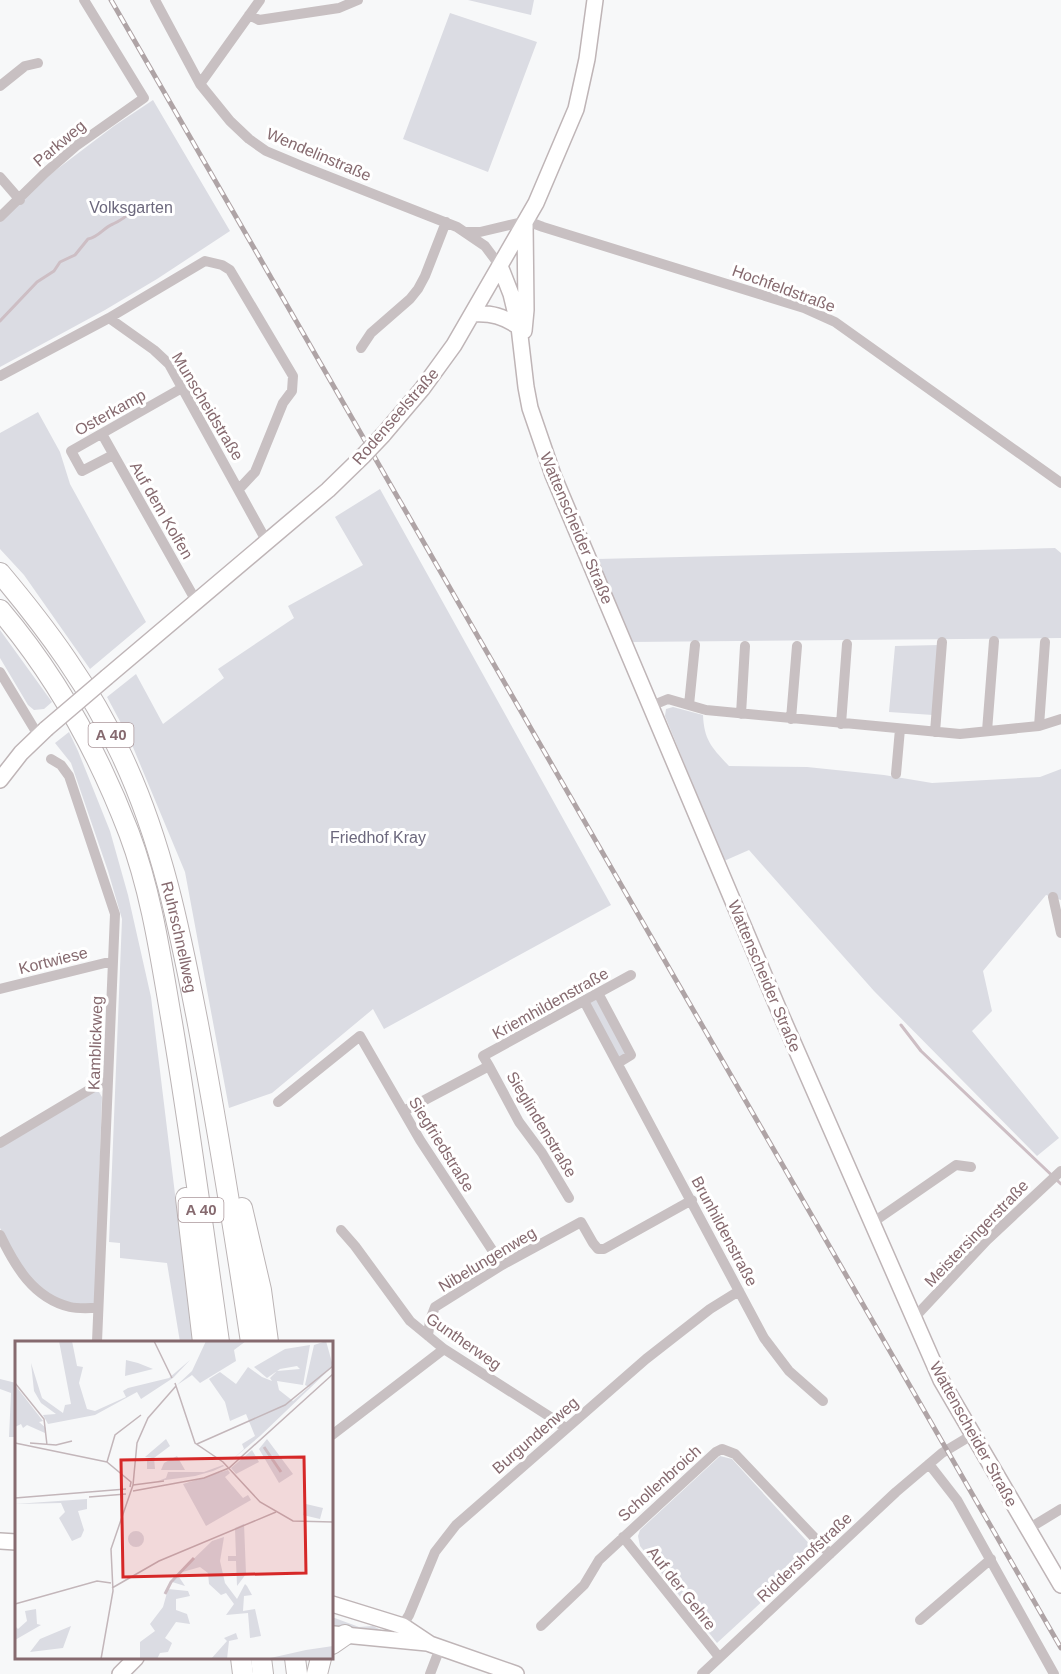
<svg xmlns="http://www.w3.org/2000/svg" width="1061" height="1674" font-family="Arial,sans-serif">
	<rect width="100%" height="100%" fill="#f7f8f9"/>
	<path fill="#dbdce3" d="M468,0H534L531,15Z
		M450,13L537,42L488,172L403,139Z
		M153,100L230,231L157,279L105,310L0,367V221L48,176L114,126Z
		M38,412L60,452L70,484L146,622L90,669L24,575L0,549V433Z
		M380,489L611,905L384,1029L373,1009L272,1093L229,1108L185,872L130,740L107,697L136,674L163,724L224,678L218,669L294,618L288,606L363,565L335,517Z
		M1055,548L1061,553V638L631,642L597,559Z
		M0,630L52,702L44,709L34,710L28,705L0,658Z
		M939,645L933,715L889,712L895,646Z
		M673,707L703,715C704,740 712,748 729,766L807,767L884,775L932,783L1040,777L1061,769V900L1046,895L983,971L992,1011L972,1031L1059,1138L1037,1156L874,991L749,850L724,861L665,716L666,709Z
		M69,732L78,751L110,831L128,895L151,997L193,1342H180L167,1263L120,1258V1243L109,1242L122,919L108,871L71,763L55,743Z
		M598,994L630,1055L618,1061L586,1001Z
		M92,1092H99L102,1097L95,1304H72L48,1296L19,1267L0,1228V1145Z
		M0,1379L16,1383V1437H9L11,1393L0,1389Z
		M720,1456L732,1459L815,1550V1553L717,1643L640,1546L638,1536L640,1530Z
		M332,1617L359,1627L373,1626L381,1630L332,1629Z"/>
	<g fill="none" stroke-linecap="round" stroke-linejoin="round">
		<path stroke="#cdbec4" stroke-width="3" d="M0,321L37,282L54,271L60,262L75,255L88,239C99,237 103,228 113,224C122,220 126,217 133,210
			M901,1025L921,1051L1061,1184"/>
		<defs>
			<path id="secondary" d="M500,266L511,294L519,327L526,387L530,408L553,475L778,1008L941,1380L1061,1585
				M473,314C492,313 503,316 519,327
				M524,331L526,310L525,223
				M383,435L422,389L454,345L536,203L576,109L587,59L595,0
				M107,677L328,490L363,456
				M0,780L21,753L46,729
				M0,1541L16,1542
				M332,1604L403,1626L430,1644L516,1674
				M334,1634L427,1643
				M120,1674L136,1658"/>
			<g id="motorway">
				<path id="s1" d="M0,573C47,629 90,687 121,754C162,840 180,931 198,1024C218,1130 235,1236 251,1342"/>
				<path d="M0,610C57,677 98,752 129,833C152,894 161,960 172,1023C190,1129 204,1236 219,1342"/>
				<path d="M186,1198L203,1342"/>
				<path d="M242,1208L261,1290L268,1342"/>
				<path d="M332,1644L345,1635"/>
				<path d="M241,1658L243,1674"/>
				<path d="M261,1658L263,1674"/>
				<path d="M295,1658L297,1674"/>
				<path d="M317,1674L321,1658"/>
			</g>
		</defs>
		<use href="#secondary" stroke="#bfb5b7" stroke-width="18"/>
		<use href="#motorway" stroke="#bbb4b5" stroke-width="22"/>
		<path stroke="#c8c0c2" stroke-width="10" d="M155,0L200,84L230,121L249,139L266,151L302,166L457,227L485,246L500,266
			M249,15L259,20L339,8L358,0
			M200,84L260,0
			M0,86L25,66L38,63
			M0,177L20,200
			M0,217L45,173L76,146L144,98L84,0
			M467,232H480L527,221L543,227L804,308L835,322L1061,483
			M109,318L205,261L222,265L230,270L293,376L292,391L283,403L255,472L239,489
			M361,348L371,333L410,299L418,289L425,276L446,222
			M0,376L109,318L154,350L169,364L267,542
			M102,434L196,601
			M113,455L82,471L71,451L182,388
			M0,672L38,735
			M689,705L695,645
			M651,706L668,699L706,710L960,734L1039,726L1061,719
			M741,714L745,646
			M791,719L797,646
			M841,724L847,644
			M1039,726L1045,642
			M987,731L994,641
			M935,732L942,642
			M51,759L61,765L69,776L115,914L97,1342
			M896,774L900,729
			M1053,897L1061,933
			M0,989L113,961
			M598,993L631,1055L618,1063
			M584,1001L764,1338L789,1371L823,1401
			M489,1066L519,1122L542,1153L569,1198
			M278,1102L360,1036L420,1140L502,1265
			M404,1111L489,1066L483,1056L631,975
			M0,1143L99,1084L108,1081
			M872,1223L956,1165L971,1167
			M341,1230L355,1246L410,1321L444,1349L555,1420L565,1428
			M0,1235C15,1266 33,1298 70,1307C78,1309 89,1308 98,1308
			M914,1318L987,1240L1061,1171
			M428,1336L430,1320L435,1307L502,1265L581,1222L593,1243L598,1249H604L692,1200
			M332,1435L444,1349
			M929,1464L957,1500L1054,1674
			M1028,1529L1061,1509
			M623,1537L719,1657
			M920,1620L991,1559
			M541,1626L584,1585L599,1560L716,1452L722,1449L735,1454L830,1554
			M399,1631L409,1615L435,1552L456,1525L646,1359L710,1309L739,1291
			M430,1674L440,1648
			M702,1674L896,1492L942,1453L972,1435"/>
		<use href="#secondary" stroke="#fff" stroke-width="15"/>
		<use href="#motorway" stroke="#fff" stroke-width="20"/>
		<defs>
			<path id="rail" d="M111,0L1061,1648"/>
		</defs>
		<use href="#rail" stroke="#afa4a6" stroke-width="5"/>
		<use href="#rail" stroke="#fff" stroke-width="3" stroke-dasharray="9" stroke-linecap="butt"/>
		<defs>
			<path id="secondary-bridge" d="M363,456L383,435
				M46,729L107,677"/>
		</defs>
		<use href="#secondary-bridge" stroke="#bfb5b7" stroke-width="18" stroke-linecap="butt"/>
		<use href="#secondary-bridge" stroke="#fff" stroke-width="15"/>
	</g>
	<g text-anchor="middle" stroke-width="6" stroke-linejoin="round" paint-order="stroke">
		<g fill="#fff" stroke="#aa979a" stroke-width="1.5">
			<rect x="88.5" y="723" width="45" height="24" rx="4.5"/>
			<rect x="178.5" y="1198" width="45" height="24" rx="4.5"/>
		</g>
		<g font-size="15" font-weight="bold" fill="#866a6f">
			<text x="111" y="740">A 40</text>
			<text x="201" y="1215">A 40</text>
		</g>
		<g font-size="16" fill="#866a6f" stroke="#fff">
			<text transform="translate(59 143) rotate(-40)" y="6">Parkweg</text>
			<text transform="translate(319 154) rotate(23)" y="6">Wendelinstraße</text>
			<text transform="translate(784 288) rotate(20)" y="6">Hochfeldstraße</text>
			<text transform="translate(208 406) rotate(59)" y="6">Munscheidstraße</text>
			<text transform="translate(110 412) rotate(-29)" y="6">Osterkamp</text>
			<text transform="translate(395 416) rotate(-49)" y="6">Rodenseelstraße</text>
			<text transform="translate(162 510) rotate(60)" y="6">Auf dem Kolfen</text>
			<text transform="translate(577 528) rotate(67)" y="6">Wattenscheider Straße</text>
			<text dy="6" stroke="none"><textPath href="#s1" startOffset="411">Ruhrschnellweg</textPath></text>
			<text transform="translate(53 960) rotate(-14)" y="6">Kortwiese</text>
			<text transform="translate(765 976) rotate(67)" y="6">Wattenscheider Straße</text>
			<text transform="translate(550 1003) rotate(-29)" y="6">Kriemhildenstraße</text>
			<text transform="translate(95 1043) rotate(-88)" y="6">Kamblickweg</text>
			<text transform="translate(542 1124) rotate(59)" y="6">Sieglindenstraße</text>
			<text transform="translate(442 1144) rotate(58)" y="6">Siegfriedstraße</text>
			<text transform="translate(725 1231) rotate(62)" y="6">Brunhildenstraße</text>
			<text transform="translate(976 1233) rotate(-46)" y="6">Meistersingerstraße</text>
			<text transform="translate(487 1259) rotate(-31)" y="6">Nibelungenweg</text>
			<text transform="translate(464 1341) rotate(35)" y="6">Guntherweg</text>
			<text transform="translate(974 1434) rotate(61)" y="6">Wattenscheider Straße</text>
			<text transform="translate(535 1435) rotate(-41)" y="6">Burgundenweg</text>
			<text transform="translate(659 1483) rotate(-42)" y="6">Schollenbroich</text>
			<text transform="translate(804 1557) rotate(-43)" y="6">Riddershofstraße</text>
			<text transform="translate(682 1588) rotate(52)" y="6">Auf der Gehre</text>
		</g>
		<g font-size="16" fill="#6c687d" stroke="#fff">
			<text x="131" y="213">Volksgarten</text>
			<text x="378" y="843">Friedhof Kray</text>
		</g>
	</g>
	<g transform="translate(15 1341)">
		<rect width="318" height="318" fill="#f7f8f9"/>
		<path d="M44,0H57L62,25L68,26L64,42L72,68L80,70L111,56L108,50L113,47L154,37L175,19L158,37L126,58L122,51L80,74L33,83L28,74L41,73L26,62L19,50L16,22L27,57L48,72L50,64L56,63ZM191,0H231L219,9L221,20L185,42L177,34L162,44L177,30ZM311,0L318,25L245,95L212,123L229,108L227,103L240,95L231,73L215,80L210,61L194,38L205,31L221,43L233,26L247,36L257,40L255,37L262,30L285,28L282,25L265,28L252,37L239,26L270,8L295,4L288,44L262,40L264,49L278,60L294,46L290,44L299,4ZM111,19L123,22L138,28L110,35ZM0,44L28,80L24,81L31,87L30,92L12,84L8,87L6,83L0,86ZM151,98L155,105L139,117L140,128H132V120L137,117L130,116ZM252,98L278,133L264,142L244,108ZM237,109L244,121L221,133L216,127ZM162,115L170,129H146L149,122ZM208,124L209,125L198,130L180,135L143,140L151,137L153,131H189ZM213,129L215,132L210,136L215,142L228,157L233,154L236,159L191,185L168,143ZM72,158V168L63,170L69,189L66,196L57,200L44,177L50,171L46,162L0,163ZM291,163L308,167L305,178L288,174ZM229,183L231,233L222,245L221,220H213V215H221L220,187ZM113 198a8 8 0 1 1 16 0a8 8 0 1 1-16 0ZM209,196L205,220L210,242L222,258L230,243L232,245L237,254L229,255L228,270L240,268L246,295L235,297L233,272L211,274L219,263L211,252L206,254L194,243L193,232L185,226L164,232L197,200ZM162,233L170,245L157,241L153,248L173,250L175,255L161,258V269L172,273L175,283L161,281L150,297L157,302L153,311L145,312L142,318H125V301L140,290L135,283L148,266L155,241ZM21,268L22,283L26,284L0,299V285L3,288L12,280L10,270ZM56,285L48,307L15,311L25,298ZM221,292L223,298L214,300L212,318H196L212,300L209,297ZM318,305V318H251L291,309Z" fill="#dbdce3"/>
		<path fill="none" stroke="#cdbec4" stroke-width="3" d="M249,106L266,131M150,253L156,241L179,217"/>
		<path fill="none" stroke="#c3b6ba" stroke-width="1.5" d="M139,0L157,37M0,42L29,78L32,104M160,42L180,102L208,121L245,161L278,180L318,181M0,102L92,121M15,102L41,104L57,100M182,103L270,64L318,25M118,144L149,140M115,146L116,141L92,121L100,94L126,74M118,150L189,137L214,127L318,33M74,156L111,153M0,157L111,148M97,247L144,220L261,171M0,263L82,240L96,242M86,318L98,250L96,208L118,144L122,102L133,77L161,45"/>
		<path fill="#d62828" fill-opacity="0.15" stroke="#d62828" stroke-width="3" d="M289,116L291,232L108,236L106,119Z"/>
		<rect width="318" height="318" fill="none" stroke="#866a6f" stroke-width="3"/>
	</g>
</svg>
